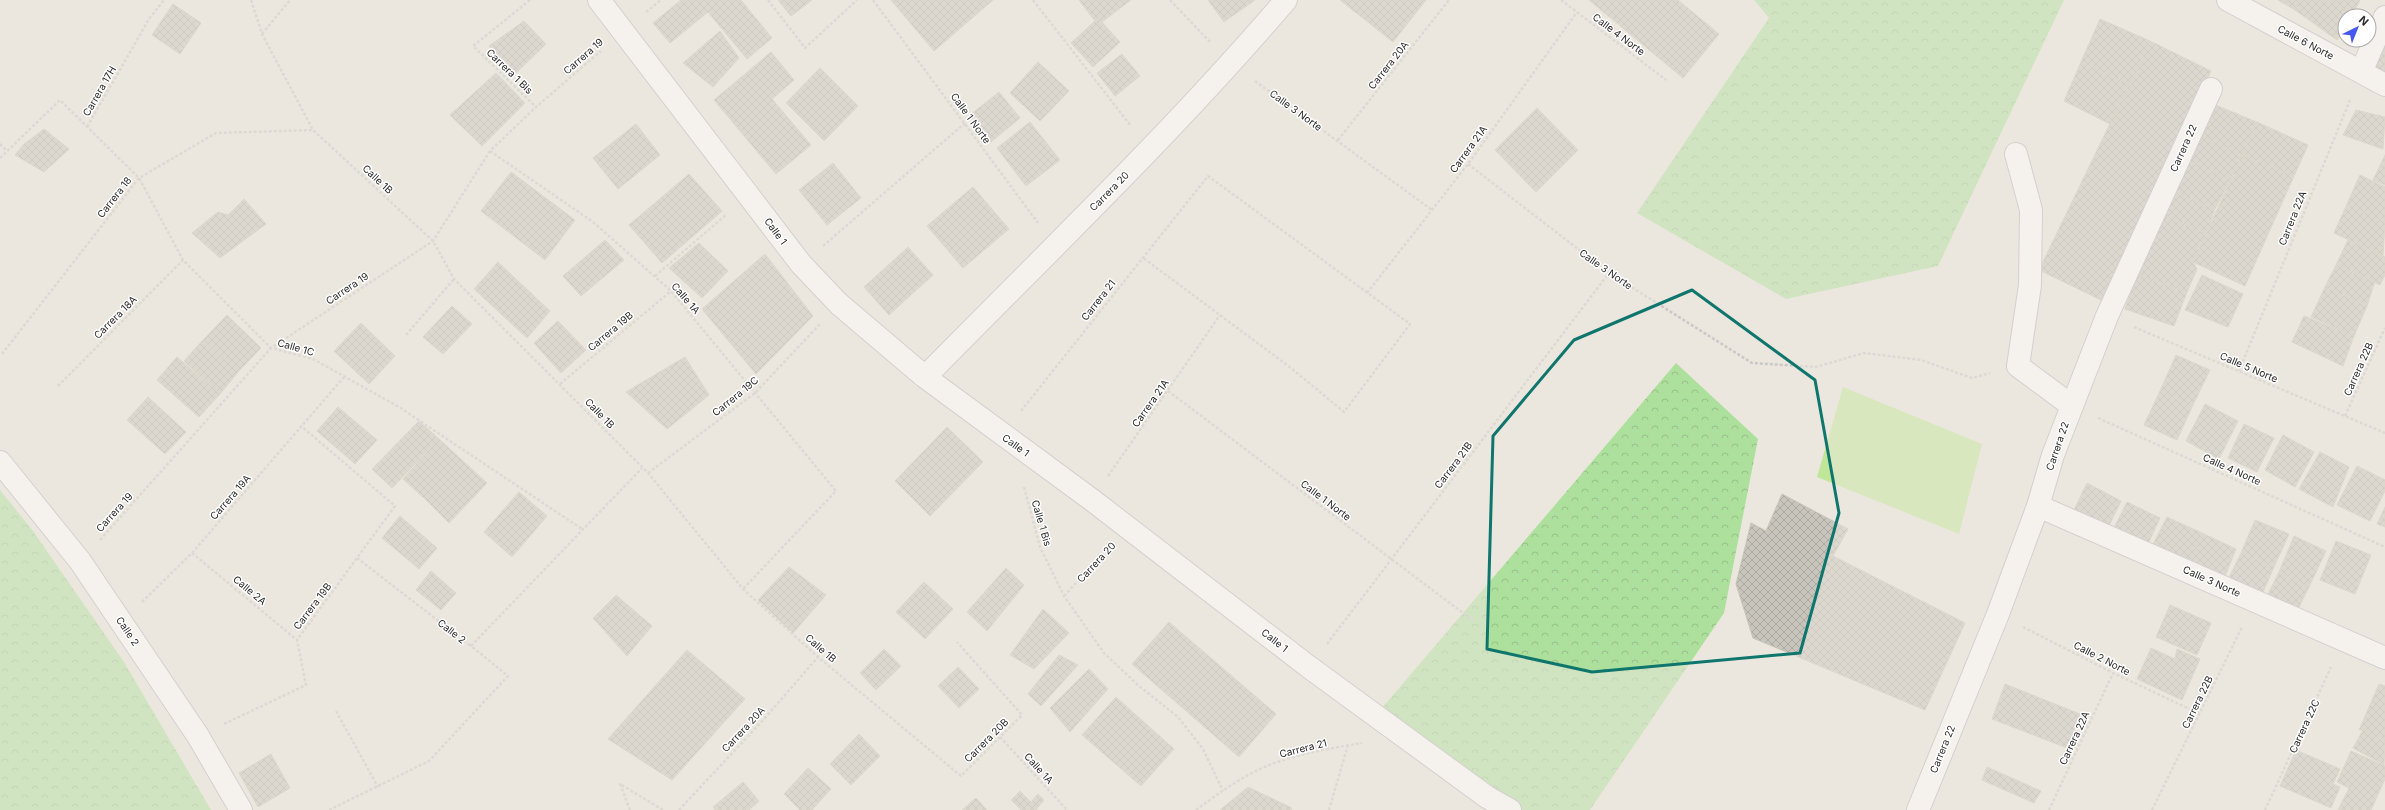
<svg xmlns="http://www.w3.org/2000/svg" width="2385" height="810" font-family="Inter,sans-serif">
	<defs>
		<pattern id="forest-crowns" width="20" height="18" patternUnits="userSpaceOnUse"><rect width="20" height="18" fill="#aee09d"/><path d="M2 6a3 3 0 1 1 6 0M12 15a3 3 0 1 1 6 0" fill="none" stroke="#96c087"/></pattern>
		<pattern id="building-cross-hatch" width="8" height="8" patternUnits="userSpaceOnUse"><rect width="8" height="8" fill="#c8c5bc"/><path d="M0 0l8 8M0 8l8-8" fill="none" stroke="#aca9a2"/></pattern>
	</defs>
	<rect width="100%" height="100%" fill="#ece7de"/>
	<path fill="url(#forest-crowns)" d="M1754,0H2064L1938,266L1786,299L1637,213L1769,18Z
		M1676,363L1758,439L1724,613L1590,810H1519L1376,715Z
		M0,490L33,531L124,662L211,810H0Z"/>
	<path fill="#c0e799" d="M1843,387L1982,444L1959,534L1817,477Z"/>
	<path fill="url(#building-cross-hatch)" stroke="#c7c3b7" d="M681,0H741L772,38L747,59L708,12L670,43L653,23Z
		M778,0H812L791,16Z
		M891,0H993L934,51Z
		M1079,0H1131L1098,25Z
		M1208,0H1255L1224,22Z
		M1340,0H1426L1393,42Z
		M1589,0H1678L1719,34L1683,78Z
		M2278,0H2300L2295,10Z
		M2300,0H2327L2353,14L2352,16H2345V27L2337,40L2295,10Z
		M2327,0H2360L2353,14Z
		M173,4L201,23L180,54L152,35Z
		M1098,18L1120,42L1093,67L1071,43Z
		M2100,19L2150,41L2131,85L2081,62Z
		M524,21L546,44L513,76L489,46Z
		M720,31L739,58L713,87L683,63Z
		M2385,38V77L2367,68Z
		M2150,41L2211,71L2101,300L2039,270Z
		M771,52L794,80L772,99L811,145L776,174L714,100Z
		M1122,54L1140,76L1115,96L1097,73Z
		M1038,62L1069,91L1040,121L1010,93Z
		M2081,62L2131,85L2112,125L2064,101Z
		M820,68L858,106L824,141L786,103Z
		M496,73L525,103L482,146L450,115Z
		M999,92L1020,118L991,142L970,115Z
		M2213,104L2257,122L2242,155L2200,135Z
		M1537,108L1578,150L1536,192L1495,150Z
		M2356,110L2385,117L2383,149L2343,135Z
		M1030,122L1060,160L1026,186L997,148Z
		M2257,122L2308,145L2294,176L2242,155Z
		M636,124L660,155L618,189L593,158Z
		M44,129L69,149L44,172L15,155L24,144Z
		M2200,135L2242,155L2230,180L2188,160Z
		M2242,155L2294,176L2245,286L2193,262Z
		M2385,155V185L2373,180Z
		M2188,160L2230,180L2215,209L2175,193Z
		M833,163L861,198L827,225L799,190Z
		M511,172L575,220L545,260L481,211Z
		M689,174L722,211L662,263L629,225Z
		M2360,175L2385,187V222L2347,204Z
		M973,187L1009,229L963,268L927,226Z
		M2175,193L2215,209L2206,234L2160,213Z
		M244,199L266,224L220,258L192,233L218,212L228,215Z
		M2347,204L2385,222L2383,256L2334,233Z
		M2160,213L2206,234L2193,262L2197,269L2187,292L2137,275Z
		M605,240L624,260L581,296L563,276Z
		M2348,240L2385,257V275L2380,285L2336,265Z
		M699,243L728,271L702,298L669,268Z
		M908,247L933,275L889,315L864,287Z
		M765,254L813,316L756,374L702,309Z
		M498,262L550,311L527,338L474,289Z
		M2336,265L2375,281L2367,306L2325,287Z
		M2137,275L2187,292L2174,326L2125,309Z
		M2202,275L2243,294L2228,327L2185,310Z
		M2325,287L2367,306L2354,336L2311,317Z
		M452,306L472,324L443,354L423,337Z
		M227,315L261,348L238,372L203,340Z
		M2304,316L2354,336L2343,366L2292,342Z
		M558,321L586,350L561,373L534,343Z
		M361,323L395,356L369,384L334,351Z
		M203,340L238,372L220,394L184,361Z
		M2176,355L2210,370L2192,407L2160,391Z
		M177,357L220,394L199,417L157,380Z
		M685,357L709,395L667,429L626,392Z
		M2160,391L2192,407L2177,440L2144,425Z
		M148,397L186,432L165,454L127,420Z
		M2205,404L2238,421L2219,459L2186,441Z
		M338,407L377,440L355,464L317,431Z
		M419,421L439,439L392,488L372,469Z
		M2244,424L2274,438L2257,472L2228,458Z
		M947,427L983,462L930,516L895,481Z
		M2283,435L2314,452L2295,487L2265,470Z
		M439,439L463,461L426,500L403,479Z
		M2320,452L2349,467L2333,507L2299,489Z
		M463,461L487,483L449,523L426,500Z
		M2357,466L2385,480V491L2370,521L2337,505Z
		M2087,483L2121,501L2106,532L2072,514Z
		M519,492L547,516L512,557L484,532Z
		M1782,494L1848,529L1833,556L1965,623L1925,710L1753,638L1736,584L1751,523L1766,531Z
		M2127,502L2160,518L2146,548L2112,532Z
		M2385,507V527L2377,524Z
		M400,516L437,548L419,569L382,538Z
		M2167,517L2202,533L2188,567L2150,550Z
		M2255,520L2289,534L2274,567L2241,553Z
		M2202,533L2236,549L2223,581L2188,567Z
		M2294,536L2326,551L2309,587L2279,572Z
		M2336,541L2371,555L2355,594L2320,580Z
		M2241,553L2274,567L2260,599L2226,584Z
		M789,567L826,595L793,633L758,600Z
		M1006,568L1024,585L987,631L967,612Z
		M431,571L456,593L441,610L416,590Z
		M2279,572L2309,587L2295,615L2265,600Z
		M924,582L953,609L925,639L896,612Z
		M616,595L652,626L627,656L593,618Z
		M2170,605L2211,623L2197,655L2156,637Z
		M1043,609L1069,633L1034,669L1010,655Z
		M1169,622L1276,714L1239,757L1132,664Z
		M2151,648L2175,659L2177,649L2200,659L2182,700L2137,679Z
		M884,649L901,666L876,690L860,673Z
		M687,650L745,699L672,780L608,739Z
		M1059,655L1078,665L1041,706L1028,694Z
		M958,667L979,689L959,708L938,686Z
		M1089,669L1108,689L1070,732L1050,708Z
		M2005,684L2080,714L2067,748L1992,719Z
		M2379,684L2385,686V742L2363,730H2359Z
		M1116,697L1174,749L1141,786L1082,735Z
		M2363,730L2385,742L2384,765L2353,748Z
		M859,734L880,756L851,785L830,764Z
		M2296,750L2340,769L2333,784L2340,787L2331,808L2280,786Z
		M2351,751L2385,766V779L2371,810H2338L2349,788L2337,782Z
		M271,754L290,788L258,807L239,773Z
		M1987,767L2041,791L2034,803L1982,780Z
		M808,768L831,789L812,810H800L784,794Z
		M743,782L759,801L749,810H715L713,807Z
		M1248,787L1292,808L1291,810H1220Z
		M1020,791L1031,802L1038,794L1044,800L1036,810H1021L1011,800Z
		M976,798L987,810H962Z"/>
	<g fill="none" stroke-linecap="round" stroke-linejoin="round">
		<defs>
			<path id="minor" d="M599,0L801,264L839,304L925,377L1092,500L1309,667L1487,797L1510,810
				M2228,0L2385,85
				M2361,72L2385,17
				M2016,154L2031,210L2030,285L2018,366L2072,406
				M925,377C1047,253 1173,132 1286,0
				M0,462L80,561L198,736L241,810
				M2038,506L2385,658
				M1918,810L1998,614L2038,506L2053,455L2107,316L2211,89"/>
		</defs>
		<use href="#minor" stroke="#b1b3be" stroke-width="24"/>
		<path stroke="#c8c8c8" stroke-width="2.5" stroke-dasharray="3 2" stroke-linecap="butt" d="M251,0L262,34L313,130L433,241L454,279L648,473L743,589L818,657L961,776L1022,715L957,642
			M530,0L473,46L536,107
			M768,0L805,48L857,0
			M873,0L1038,223
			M1033,0L1131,126
			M1170,0L1210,42
			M1561,0L1666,80
			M646,12L661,0
			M262,34L290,0
			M1255,81L1432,210
			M87,127L149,19L164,0
			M1338,140L1449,0
			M0,144L7,151
			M490,151L593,222L671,291L836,491L743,589
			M0,158L60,100L139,178L183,260L271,348L313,359L399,407L582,529
			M1468,164L1609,273L1752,363L1816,367L1864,353L1921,360L1972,378L1990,373
			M823,246L965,123
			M655,276L727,214
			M1367,293L1468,164L1577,12
			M2134,327L2385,433
			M406,335L454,279
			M2,354L139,178L216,133L313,130
			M2239,371L2350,100
			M560,384L671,291
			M58,386L183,260
			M1168,391L1475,622
			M1021,411L1208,176L1410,324L1344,412L1291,368L1142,257
			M2345,416L2385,328
			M2098,418L2385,547
			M648,473L755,393L820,324
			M1108,476L1220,315
			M1024,487L1040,547L1064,596L1104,653L1139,686L1178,717L1203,749L1223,791
			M100,540L271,348L433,241L490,151L536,107L601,51
			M192,553L297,640
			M357,558L471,646
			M1064,596L1108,548
			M142,602L192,553L344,377
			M2023,627L2113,673L2200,714
			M1327,644L1609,273
			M336,711L378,787
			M224,724L306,685L297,640L395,506L301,426
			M1000,737L1067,810
			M329,810L429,761L508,676L471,646L642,468
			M630,810L620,784L663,810
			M679,810L765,718L818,657
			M1196,810C1219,793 1245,774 1272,764C1301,753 1333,748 1362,743
			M1329,810L1348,745
			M2049,810L2113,673
			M2152,810L2242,627
			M2265,810L2331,667"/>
		<use href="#minor" stroke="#fff" stroke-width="22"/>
	</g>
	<path d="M0 0H2385V810H0ZM1692,290L1815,380L1839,513L1800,653L1592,672L1487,649L1493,436L1574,340Z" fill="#ece7de" fill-opacity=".55" fill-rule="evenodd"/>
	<path fill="none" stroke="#0f766e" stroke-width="3" stroke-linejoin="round" d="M1692,290L1815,380L1839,513L1800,653L1592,672L1487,649L1493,436L1574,340Z"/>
	<g text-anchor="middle" stroke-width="3" stroke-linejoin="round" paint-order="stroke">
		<g font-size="10" fill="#2b2b2b" stroke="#fff">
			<text transform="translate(1619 34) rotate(37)" y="4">Calle 4 Norte</text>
			<text transform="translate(2306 42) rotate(28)" y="4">Calle 6 Norte</text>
			<text transform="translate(583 56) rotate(-41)" y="4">Carrera 19</text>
			<text transform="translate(1388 65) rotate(-52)" y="4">Carrera 20A</text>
			<text transform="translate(510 71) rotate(44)" y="4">Carrera 1 Bis</text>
			<text transform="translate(99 91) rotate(-60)" y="4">Carrera 17H</text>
			<text transform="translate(1296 110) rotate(36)" y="4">Calle 3 Norte</text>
			<text transform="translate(971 118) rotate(54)" y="4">Calle 1 Norte</text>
			<text transform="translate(2183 148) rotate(-66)" y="4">Carrera 22</text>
			<text transform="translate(1468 149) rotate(-54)" y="4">Carrera 21A</text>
			<text transform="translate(378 179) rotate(43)" y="4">Calle 1B</text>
			<text transform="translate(1109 191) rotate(-45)" y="4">Carrera 20</text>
			<text transform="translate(114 197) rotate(-52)" y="4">Carrera 18</text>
			<text transform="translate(2292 218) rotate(-68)" y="4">Carrera 22A</text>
			<text transform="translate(776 231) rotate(53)" y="4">Calle 1</text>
			<text transform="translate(1606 269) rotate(35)" y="4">Calle 3 Norte</text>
			<text transform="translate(347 288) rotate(-34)" y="4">Carrera 19</text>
			<text transform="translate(686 298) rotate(49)" y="4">Calle 1A</text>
			<text transform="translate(1098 300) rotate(-52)" y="4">Carrera 21</text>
			<text transform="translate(115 317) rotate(-45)" y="4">Carrera 18A</text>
			<text transform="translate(610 331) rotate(-40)" y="4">Carrera 19B</text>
			<text transform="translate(296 347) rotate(16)" y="4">Calle 1C</text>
			<text transform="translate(2249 367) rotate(23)" y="4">Calle 5 Norte</text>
			<text transform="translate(2358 369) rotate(-66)" y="4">Carrera 22B</text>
			<text transform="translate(735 396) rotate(-39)" y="4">Carrera 19C</text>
			<text transform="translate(1150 403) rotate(-55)" y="4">Carrera 21A</text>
			<text transform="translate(600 413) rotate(46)" y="4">Calle 1B</text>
			<text transform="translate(1016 445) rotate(36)" y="4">Calle 1</text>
			<text transform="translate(2057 446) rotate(-71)" y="4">Carrera 22</text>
			<text transform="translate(1453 465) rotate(-53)" y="4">Carrera 21B</text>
			<text transform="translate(2232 469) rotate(24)" y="4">Calle 4 Norte</text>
			<text transform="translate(230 497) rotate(-49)" y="4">Carrera 19A</text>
			<text transform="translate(1326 500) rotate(37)" y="4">Calle 1 Norte</text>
			<text transform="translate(114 512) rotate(-48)" y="4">Carrera 19</text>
			<text transform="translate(1042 523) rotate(74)" y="4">Calle 1 Bis</text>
			<text transform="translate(1096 562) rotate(-47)" y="4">Carrera 20</text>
			<text transform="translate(2212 581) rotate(24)" y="4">Calle 3 Norte</text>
			<text transform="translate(250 590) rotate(40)" y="4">Calle 2A</text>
			<text transform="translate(312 606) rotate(-53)" y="4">Carrera 19B</text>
			<text transform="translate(128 631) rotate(56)" y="4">Calle 2</text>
			<text transform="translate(452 631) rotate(38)" y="4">Calle 2</text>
			<text transform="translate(1275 640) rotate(38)" y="4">Calle 1</text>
			<text transform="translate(821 648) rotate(41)" y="4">Calle 1B</text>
			<text transform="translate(2102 658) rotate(27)" y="4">Calle 2 Norte</text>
			<text transform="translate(2197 702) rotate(-64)" y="4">Carrera 22B</text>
			<text transform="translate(2304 726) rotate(-65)" y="4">Carrera 22C</text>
			<text transform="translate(743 729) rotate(-47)" y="4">Carrera 20A</text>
			<text transform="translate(2074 738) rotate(-65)" y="4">Carrera 22A</text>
			<text transform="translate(986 740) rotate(-45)" y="4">Carrera 20B</text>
			<text transform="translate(1303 748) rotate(-14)" y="4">Carrera 21</text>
			<text transform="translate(1942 749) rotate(-68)" y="4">Carrera 22</text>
			<text transform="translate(1039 768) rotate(48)" y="4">Calle 1A</text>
		</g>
	</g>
	<g transform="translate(2357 28) rotate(43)"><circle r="19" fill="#ffffff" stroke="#aaaaaa"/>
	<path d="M0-3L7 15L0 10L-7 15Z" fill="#4558f1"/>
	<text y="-6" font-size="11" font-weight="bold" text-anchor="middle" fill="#2b2b2b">N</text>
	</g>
</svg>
